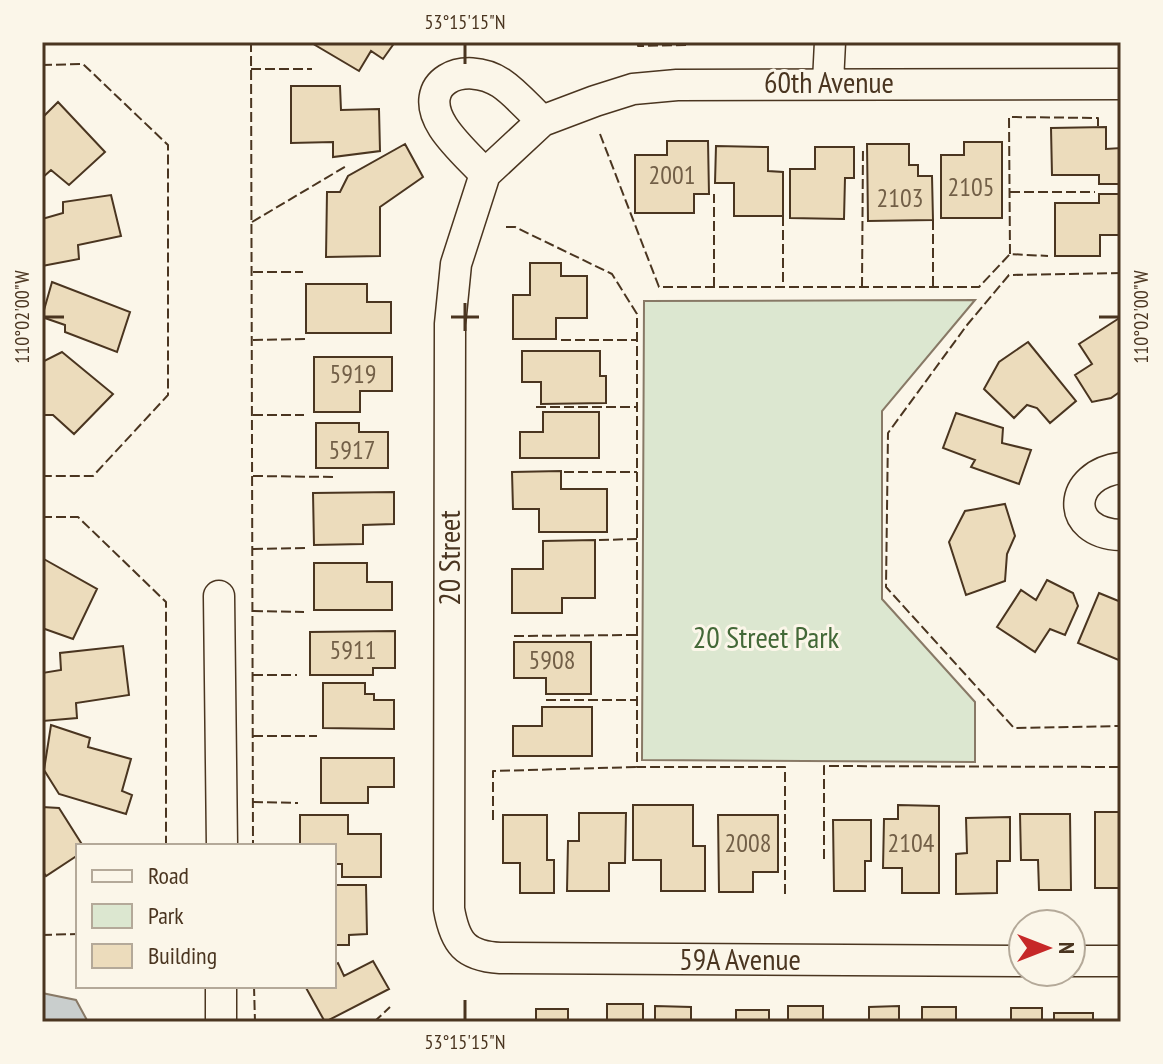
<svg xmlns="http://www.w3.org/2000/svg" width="1163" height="1064" font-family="'PT Sans Narrow',sans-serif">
	<rect width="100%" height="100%" fill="#fbf6e9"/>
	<path fill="#dce7d0" stroke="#887966" stroke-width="2" d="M975,300L882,411V599L975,702V762L642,760L644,301Z"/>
	<path fill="#c9cecd" stroke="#887966" stroke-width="2" d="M42,993L76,1000L88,1022H42Z"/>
	<path fill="#ecdcbc" stroke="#4a3520" stroke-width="2" d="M310,42H395L383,59L371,51L359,71Z
		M291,86H340L341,110L379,109L380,151L333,157V142L291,143Z
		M58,102L105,152L69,185L51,170L42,178V118Z
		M1106,127V149L1121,148V184H1099V175H1052L1051,128Z
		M667,141H708L709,194H694V213H635V155H667Z
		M964,142H1002V218H941V155H964Z
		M405,144L423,177L380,207V256L326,257L327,192H340L348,176Z
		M867,144H909V165H918V176H932L933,220L868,221Z
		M716,146L768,147V171L783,172V216H734V183H715Z
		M815,147H854V178H845L844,219L790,218V169H815Z
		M1099,194H1121V235H1100V256H1055V203H1099Z
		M111,195L121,236L78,245L79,259L42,266V219L63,213V202Z
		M530,263H561V276H587V318H556V339H513V295H530Z
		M52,282L130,312L117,352L65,332V325L42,317Z
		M306,284H367V302H391V333H306Z
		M1121,317V391L1111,398L1092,402L1075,375L1092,364L1079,344Z
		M1028,342L1076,401L1050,423L1037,408L1027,405L1014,418L984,389L999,362Z
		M522,351H600V376H606V403L541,404V382H522Z
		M62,352L113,394L74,434L53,415H42V362Z
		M314,357H392V391H360V412H314Z
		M543,412H599V458H520V432H543Z
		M956,413L1003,428L1002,443L1031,450L1019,484L971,467L975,460L943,448Z
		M316,423H359V432H388V468H316Z
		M561,471V489H607V532H539V509H513L512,472Z
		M394,492V524L363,525V544L314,545L313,493Z
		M1005,504L1015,536L1007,554L1005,581L966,595L949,542L965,511Z
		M595,540V598H562V613H512V569H543V541Z
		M42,558L97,589L73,639L42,628Z
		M314,563H367V582H392V610H314Z
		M1047,580L1073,593L1078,606L1065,635L1050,629L1035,652L997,627L1021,590L1036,600Z
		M1099,593L1121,602V661L1078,643Z
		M395,631V668H373V675H310V632Z
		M514,642H591V694H546V678H514Z
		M123,646L129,695L76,703L77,718L43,721L42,673L61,670L60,653Z
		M323,683H365V694H374V700H394V729L323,728Z
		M542,707H592V756H513V726H542Z
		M51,725L90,738L88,747L131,759L122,791L132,795L126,814L59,794L44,770Z
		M321,758H394V787H368V803H321Z
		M633,805H693V846H705V891H661V860H633Z
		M898,805L939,806V893H902V868H883L884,819H898Z
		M42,807L59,808L83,846H78V855L46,876L42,870Z
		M1095,812H1121V888H1095Z
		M579,813H626L625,863H609V891H567L568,841H579Z
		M1020,814H1070L1071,890H1039L1038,860H1021Z
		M300,815H348V834H381V877H342V864H334V846H300Z
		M503,815H547V860H554V893H520V863H503Z
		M718,815H778V872H753V892H719Z
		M1010,817V861H997V893L956,894V854L967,853L966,818Z
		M833,820H871V861H865V891H834Z
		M334,885H366L367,934L349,935V945H334Z
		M373,961L389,989L325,1022L305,986H334V965L338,963L344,976Z
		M607,1004H643V1022H607Z
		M655,1006L691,1007V1022H655Z
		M788,1006H823V1022H788Z
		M899,1006V1022H869V1007Z
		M922,1007H956V1022H922Z
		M1011,1008H1042V1022H1011Z
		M536,1009H568V1022H536Z
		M736,1010H769V1022H736Z
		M1054,1013H1093V1022H1054Z"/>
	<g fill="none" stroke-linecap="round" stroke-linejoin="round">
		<defs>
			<path id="minor" d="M828,82L830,42
				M485,174C471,159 454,144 443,127C414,82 464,59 501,83C516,93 529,109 542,121
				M1121,468C1068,474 1063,533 1121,535
				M219,596L222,846
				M1023,961L500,958C465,956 455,943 449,909L450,324L456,264L485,174L542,121L595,101L633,89L677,85L1121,84
				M1071,961H1121
				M221,1022V986"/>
		</defs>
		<use href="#minor" stroke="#4a3520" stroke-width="33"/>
		<use href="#minor" stroke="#fbf6e9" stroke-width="30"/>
		<path stroke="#4a3520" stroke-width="2" stroke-dasharray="10 4" stroke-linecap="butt" d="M251,42L253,846
			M638,42V46L689,45V42
			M42,65L83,64L168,145V395L93,476H42
			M251,69H312
			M600,134L659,287H979L1010,254L1048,256
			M1010,192H1095
			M783,216V287
			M933,220V287
			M252,222L348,165
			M506,227H515L612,274L637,314V767H785V894
			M1010,254L1009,117L1098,118V128
			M253,272H303
			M1121,273L1009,275L967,325L888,433L886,587L1014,728L1121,726
			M714,287V194
			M862,287L863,147
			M253,340L307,339
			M561,340H637
			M536,407H637
			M253,415H304
			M564,472H637
			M253,476L334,477
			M42,517H78L166,602V846
			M599,540L637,539
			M253,549L305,548
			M253,611L304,612
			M514,636L636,635
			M253,675H297
			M546,700H637
			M253,736H317
			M253,802L298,803
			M493,820V771L637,767
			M824,859V766L1121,767
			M42,935L78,934
			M254,986L255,1022
			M374,1022L390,1007
			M393,1022L394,1021"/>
	</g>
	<path fill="none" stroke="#4a3520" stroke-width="3" d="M465,44V64M465,303V331M44,317H64M451,317H479M1099,317H1119M465,1000V1020"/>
	<g text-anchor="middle" stroke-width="6" stroke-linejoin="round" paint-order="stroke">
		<g font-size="26" fill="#725f47">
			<text x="672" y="184">2001</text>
			<text x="971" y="196">2105</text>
			<text x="900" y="207">2103</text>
			<text x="353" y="383">5919</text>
			<text x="352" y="459">5917</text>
			<text x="353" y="659">5911</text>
			<text x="552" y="669">5908</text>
			<text x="748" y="852">2008</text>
			<text x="911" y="852">2104</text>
		</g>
		<g font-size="30" fill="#4a3520" stroke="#fbf6e9">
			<text x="829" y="93">60th Avenue</text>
			<text transform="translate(450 558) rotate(-90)" y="10">20 Street</text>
			<text x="740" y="970">59A Avenue</text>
		</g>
		<g font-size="30" fill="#436837" stroke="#fbf6e9">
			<text x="766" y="648">20 Street Park</text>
		</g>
	</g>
	<rect width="1163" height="1064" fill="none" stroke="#fbf6e9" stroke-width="88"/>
	<rect x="76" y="844" width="260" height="144" fill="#fbf6e9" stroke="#b4a999" stroke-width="2"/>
	<rect x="92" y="870" width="40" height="12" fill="#fbf6e9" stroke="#b4a999" stroke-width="2"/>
	<text x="148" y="884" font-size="24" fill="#4a3520">Road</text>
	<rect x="92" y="904" width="40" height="24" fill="#dce7d0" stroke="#b4a999" stroke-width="2"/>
	<text x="148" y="924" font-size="24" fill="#4a3520">Park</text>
	<rect x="92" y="944" width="40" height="24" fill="#ecdcbc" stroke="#b4a999" stroke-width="2"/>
	<text x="148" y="964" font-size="24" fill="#4a3520">Building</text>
	<g transform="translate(1047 948) rotate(90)"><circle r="38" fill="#fbf6e9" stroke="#b4a999" stroke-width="2"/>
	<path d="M0-6L14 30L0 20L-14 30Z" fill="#c62828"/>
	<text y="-12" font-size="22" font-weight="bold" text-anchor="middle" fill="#4a3520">N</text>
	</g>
	<rect x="44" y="44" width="1075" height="976" fill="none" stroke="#4a3520" stroke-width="3"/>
	<g font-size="20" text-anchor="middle" fill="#4a3520">
		<text x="465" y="29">53°15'15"N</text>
		<text transform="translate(1141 317) rotate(-90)" y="7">110°02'00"W</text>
		<text transform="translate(22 317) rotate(-90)" y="7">110°02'00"W</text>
		<text x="465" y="1049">53°15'15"N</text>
	</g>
</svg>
